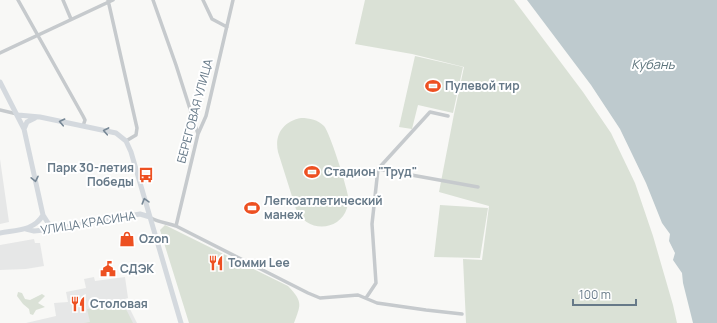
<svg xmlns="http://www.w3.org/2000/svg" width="717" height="323" font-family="Manrope,sans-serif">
	<rect width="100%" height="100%" fill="#f8f8f6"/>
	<path fill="#e6e7e7" d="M0,159L9,222L0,224Z
		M34,239L35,243H40L44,266L26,269L0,270V245Z
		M94,277L95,281L125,277L128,298L125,299L137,323H26L56,316L54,303L68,302L66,292L86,288L84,279Z"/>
	<path fill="#dae1d6" d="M365,0H514L583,92L611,133L635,183L653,236L673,305L677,323H466L463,259L482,260L489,206L439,192L454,114L464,67L412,54L355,44Z
		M415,56L463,67L453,113L418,105L412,129L399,127Z
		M301,118C310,118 318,120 324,126C330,133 346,184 348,196C348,200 348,204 347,208C339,233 305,232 296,209L278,152C274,134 284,121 301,118Z
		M440,205L488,208L480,258L434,257Z
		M165,225L288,286C303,302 301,304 294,323H189L160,230Z
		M18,292L22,293L25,299L30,300L42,294L45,296L38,303L45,307L36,310L33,315L30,314L29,309L23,304L17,296Z
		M122,305L127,311L133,323H84L90,322L87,309Z"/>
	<path fill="#becace" d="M527,0H717V323H693L683,283L682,273L673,260L675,253L669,241L670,234L662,223L646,183L620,129L591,85Z"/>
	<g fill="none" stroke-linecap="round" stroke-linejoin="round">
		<path stroke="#c6cacd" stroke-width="3.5" d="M18,0L83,116L85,120L83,126
			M63,0L71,19
			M108,0L137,128L136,135L126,141
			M153,0L176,65L198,134
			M203,0L212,19L227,27
			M0,53L113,0
			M0,110L17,114
			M378,169L478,187
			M151,218C158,222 167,223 176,226L308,293L320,298L358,295L377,303L426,310L462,314
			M176,226L198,134L206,116L233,0
			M366,298L376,283L372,224L378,169L430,112L448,116"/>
		<path stroke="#d4d9de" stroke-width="5" d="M0,82L24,129L43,215L48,223L55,229
			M18,115L40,117L116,133L126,141L131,152L181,323
			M24,129L27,122L35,118
			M26,229L34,231L55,229L140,214L150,217
			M0,233C16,230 34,231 43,215"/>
	</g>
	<defs><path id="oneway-chevron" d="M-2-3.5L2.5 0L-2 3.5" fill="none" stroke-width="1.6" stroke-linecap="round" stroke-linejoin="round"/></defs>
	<g stroke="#768795">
		<use href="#oneway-chevron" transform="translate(62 122) rotate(-168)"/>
		<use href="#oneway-chevron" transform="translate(106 131) rotate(-169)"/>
		<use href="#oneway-chevron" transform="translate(35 179) rotate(78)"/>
		<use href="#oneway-chevron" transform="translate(145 201) rotate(-106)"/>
	</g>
	<defs>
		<symbol id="stadium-bare" viewBox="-9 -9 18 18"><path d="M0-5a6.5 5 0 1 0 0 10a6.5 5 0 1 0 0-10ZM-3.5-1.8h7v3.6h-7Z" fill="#ed5021" stroke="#fff" stroke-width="2.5" paint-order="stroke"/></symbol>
		<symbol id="bus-bare" viewBox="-9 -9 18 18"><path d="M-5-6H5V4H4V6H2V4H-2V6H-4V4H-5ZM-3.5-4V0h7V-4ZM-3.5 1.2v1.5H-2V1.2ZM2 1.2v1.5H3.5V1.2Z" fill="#ed5021" stroke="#fff" stroke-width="2.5" paint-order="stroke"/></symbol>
		<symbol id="shop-bare" viewBox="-9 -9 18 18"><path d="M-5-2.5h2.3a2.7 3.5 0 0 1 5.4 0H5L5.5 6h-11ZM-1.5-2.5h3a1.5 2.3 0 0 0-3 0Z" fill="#ed5021" stroke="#fff" stroke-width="2.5" paint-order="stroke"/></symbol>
		<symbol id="restaurant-bare" viewBox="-9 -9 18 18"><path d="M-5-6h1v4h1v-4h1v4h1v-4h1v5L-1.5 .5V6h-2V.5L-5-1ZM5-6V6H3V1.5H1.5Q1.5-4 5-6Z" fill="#ed5021" stroke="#fff" stroke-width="2.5" paint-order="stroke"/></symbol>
		<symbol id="civic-bare" viewBox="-9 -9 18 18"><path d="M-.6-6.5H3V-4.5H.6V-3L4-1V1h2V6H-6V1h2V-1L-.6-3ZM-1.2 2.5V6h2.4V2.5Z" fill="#ed5021" stroke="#fff" stroke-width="2.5" paint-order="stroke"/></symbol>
	</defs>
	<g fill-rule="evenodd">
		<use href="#stadium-bare" x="422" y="75" width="22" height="22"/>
		<use href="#stadium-bare" x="301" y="161" width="22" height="22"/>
		<use href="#bus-bare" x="135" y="164" width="22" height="22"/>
		<use href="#stadium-bare" x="241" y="197" width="22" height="22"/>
		<use href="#shop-bare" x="116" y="228" width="22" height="22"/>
		<use href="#restaurant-bare" x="205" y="252" width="22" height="22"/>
		<use href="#civic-bare" x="97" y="258" width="22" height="22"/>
		<use href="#restaurant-bare" x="67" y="293" width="22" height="22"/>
	</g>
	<g text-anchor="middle" stroke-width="4" stroke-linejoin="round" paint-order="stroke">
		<g font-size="12" font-weight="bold" fill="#667988" stroke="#fff" text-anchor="start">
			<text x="445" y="90">Пулевой тир</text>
			<text x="134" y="172" text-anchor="end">Парк 30-летия<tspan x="134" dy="14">Победы</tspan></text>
			<text x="324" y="176">Стадион "Труд"</text>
			<text x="264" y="205">Легкоатлетический<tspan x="264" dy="14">манеж</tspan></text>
			<text x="139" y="243">Ozon</text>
			<text x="228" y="267">Томми Lee</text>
			<text x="120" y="273">СДЭК</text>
			<text x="90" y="308">Столовая</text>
		</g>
		<g font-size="12" fill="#667988" stroke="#fff">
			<text transform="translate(195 111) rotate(-75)" y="4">БЕРЕГОВАЯ УЛИЦА</text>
			<text transform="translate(88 223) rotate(-9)" y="4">УЛИЦА КРАСИНА</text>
		</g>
		<g font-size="13" font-style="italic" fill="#5d747c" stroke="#fff">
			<text x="653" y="69">Кубань</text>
		</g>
	</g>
	<path d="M573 299v6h63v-6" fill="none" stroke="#667988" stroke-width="2"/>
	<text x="579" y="299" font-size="12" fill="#667988" stroke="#ffffff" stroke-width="3" paint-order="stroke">100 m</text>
</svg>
